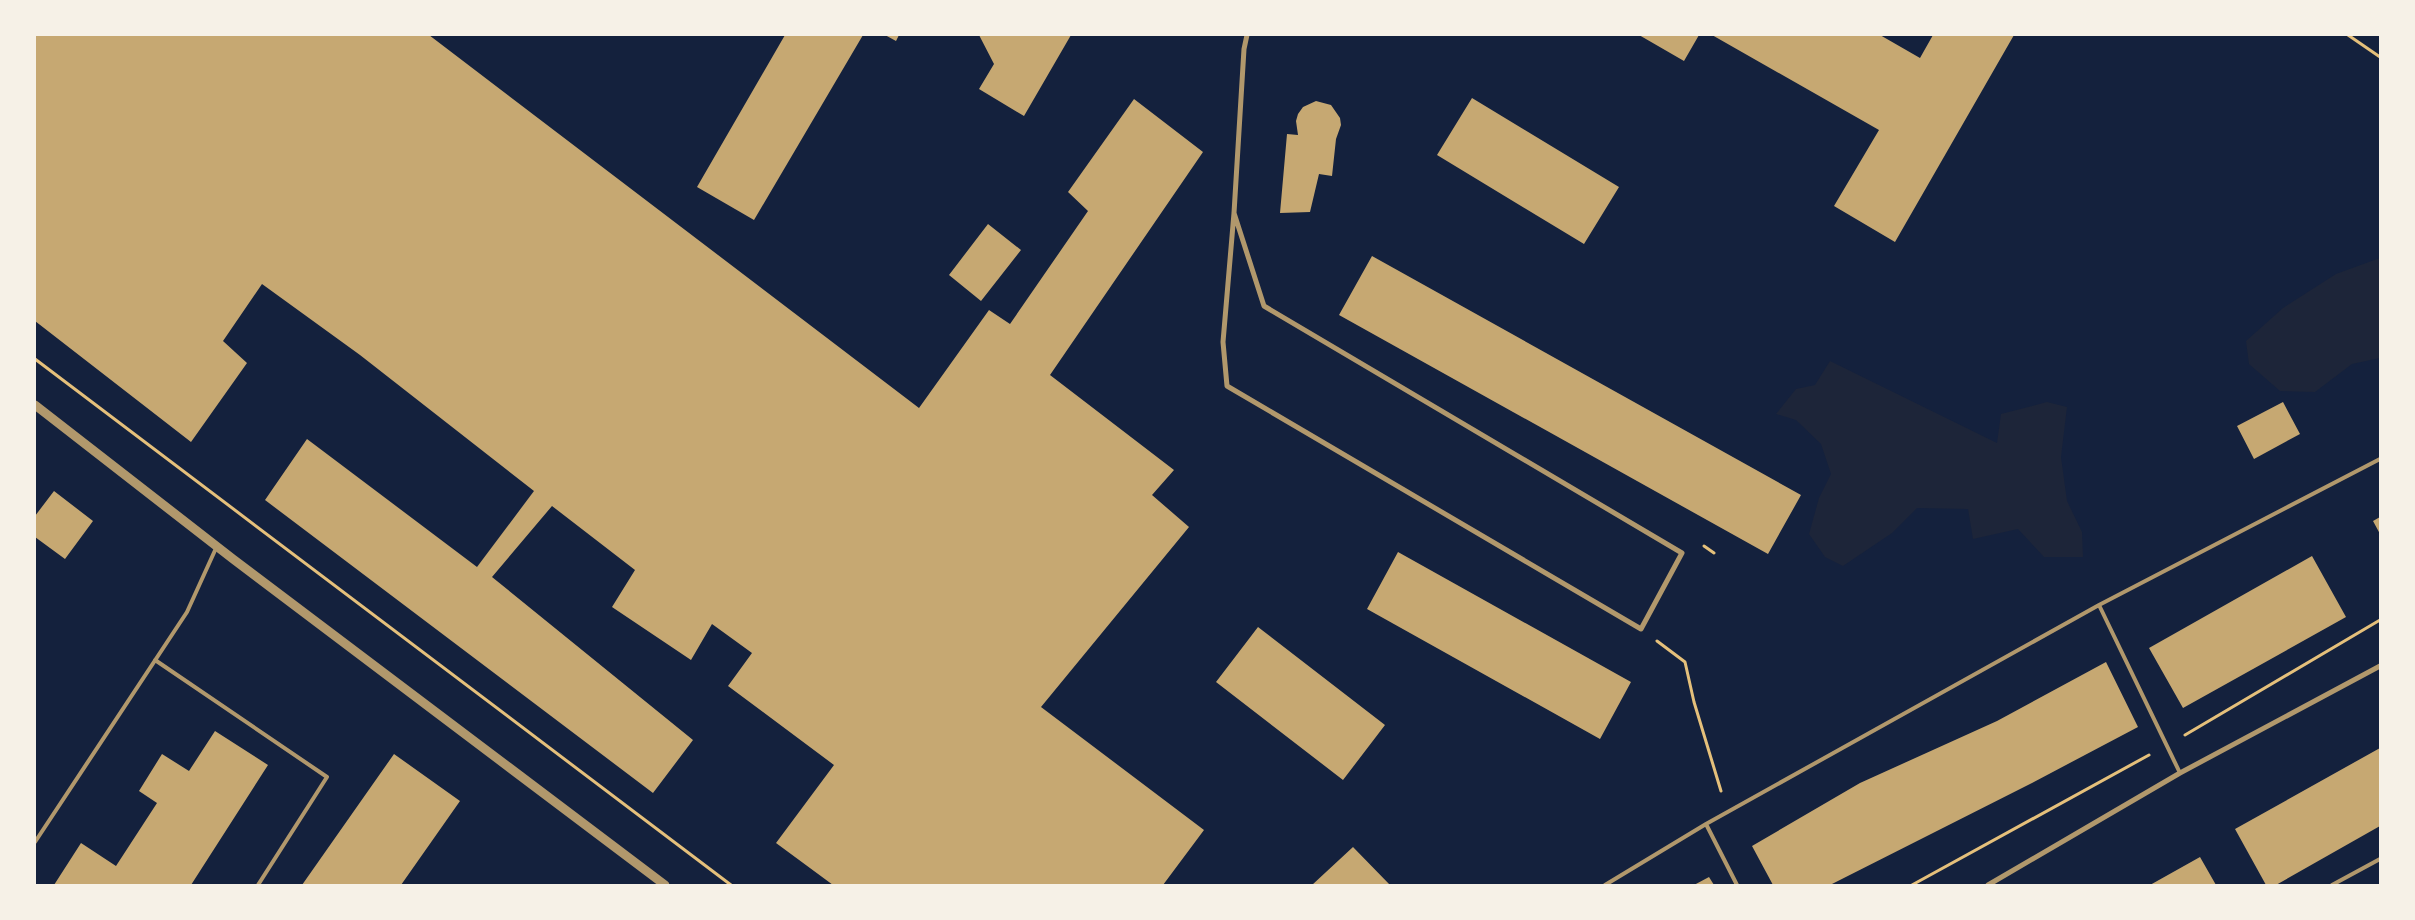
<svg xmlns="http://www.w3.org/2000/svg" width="2415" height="920" font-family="'Fira Sans',sans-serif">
	<rect width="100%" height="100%" fill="#14213d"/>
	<path fill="#1d2539" d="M2380,258V358L2352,364L2315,392L2280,391L2249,364L2246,341L2283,308L2336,274Z
		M1830,361L1997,443L2001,414L2047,402L2067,407L2061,457L2067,501L2082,532L2083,557H2044L2018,529L1973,539L1968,509L1917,508L1892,533L1843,566L1825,557L1809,534L1819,498L1831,474L1821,444L1796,420L1776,414L1796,389L1815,385Z"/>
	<path fill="#c6a872" d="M35,35H429L919,408L989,310L1010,324L1088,211L1068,192L1134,99L1203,152L1050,375L1174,470L1152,495L1189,527L1041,707L1204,830L1163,885H833L776,843L834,765L728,686L752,653L712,624L691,660L612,607L635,570L552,506L492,577L693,740L653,793L265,500L307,439L477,567L534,491L360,355L262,284L223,341L247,363L191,442L35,321Z
		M785,35H863L754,220L697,187Z
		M885,35H899L896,41Z
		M979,35H1071L1024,116L979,89L994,64Z
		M1639,35H1699L1684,61Z
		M1712,35H1880L1920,58L1933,35H2014L1895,242L1834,206L1879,130Z
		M1472,98L1619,187L1584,244L1437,155Z
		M1316,101L1331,105L1340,118L1341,125L1336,139L1332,176L1319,174L1310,212L1280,213L1287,134L1298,135L1296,121L1298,114L1303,107Z
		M988,224L1021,250L981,301L949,275Z
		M1372,256L1801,495L1768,554L1339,315Z
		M2283,402L2300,434L2254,459L2237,426Z
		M54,491L93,521L65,559L35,537V516Z
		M2380,517V534L2373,521Z
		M1398,552L1631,682L1600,739L1367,609Z
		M2312,556L2346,617L2183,708L2149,648Z
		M1258,627L1385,725L1343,780L1216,682Z
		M2106,662L2138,727L2030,784L1830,885H1773L1752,846L1860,783L1997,721Z
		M215,731L268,765L191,885H54L81,843L116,866L157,803L139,791L162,754L189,771Z
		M2380,748V826L2276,885H2266L2235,829Z
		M394,754L460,801L401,885H302Z
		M1353,847L1390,885H1312Z
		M2200,857L2216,885H2150Z
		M1709,877L1714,885H1694Z"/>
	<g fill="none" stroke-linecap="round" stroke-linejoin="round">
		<path stroke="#e5c07b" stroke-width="3" d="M2348,35L2380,57
			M35,359L731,885
			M1704,546L1714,553
			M1657,641L1685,662L1694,702L1721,791
			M2185,735L2380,620
			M1912,885L2149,755"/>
		<path stroke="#b1986c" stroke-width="4" d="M2099,605L2380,459
			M155,660L327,777L258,885
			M1706,824L2099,605L2180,773
			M35,842L187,612L217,546
			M1605,885L1706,824L1737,885
			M2332,885L2380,859"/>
		<path stroke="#b1986c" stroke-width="5" d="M1234,213L1264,306L1682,553L1641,629L1227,386L1223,342L1234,213L1244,49L1247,35
			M1988,885L2180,773L2380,666"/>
		<path stroke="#b1986c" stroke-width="9" d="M35,405L233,559L665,885"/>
	</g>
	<rect width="2415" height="920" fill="none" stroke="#f6f1e7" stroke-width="72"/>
</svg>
